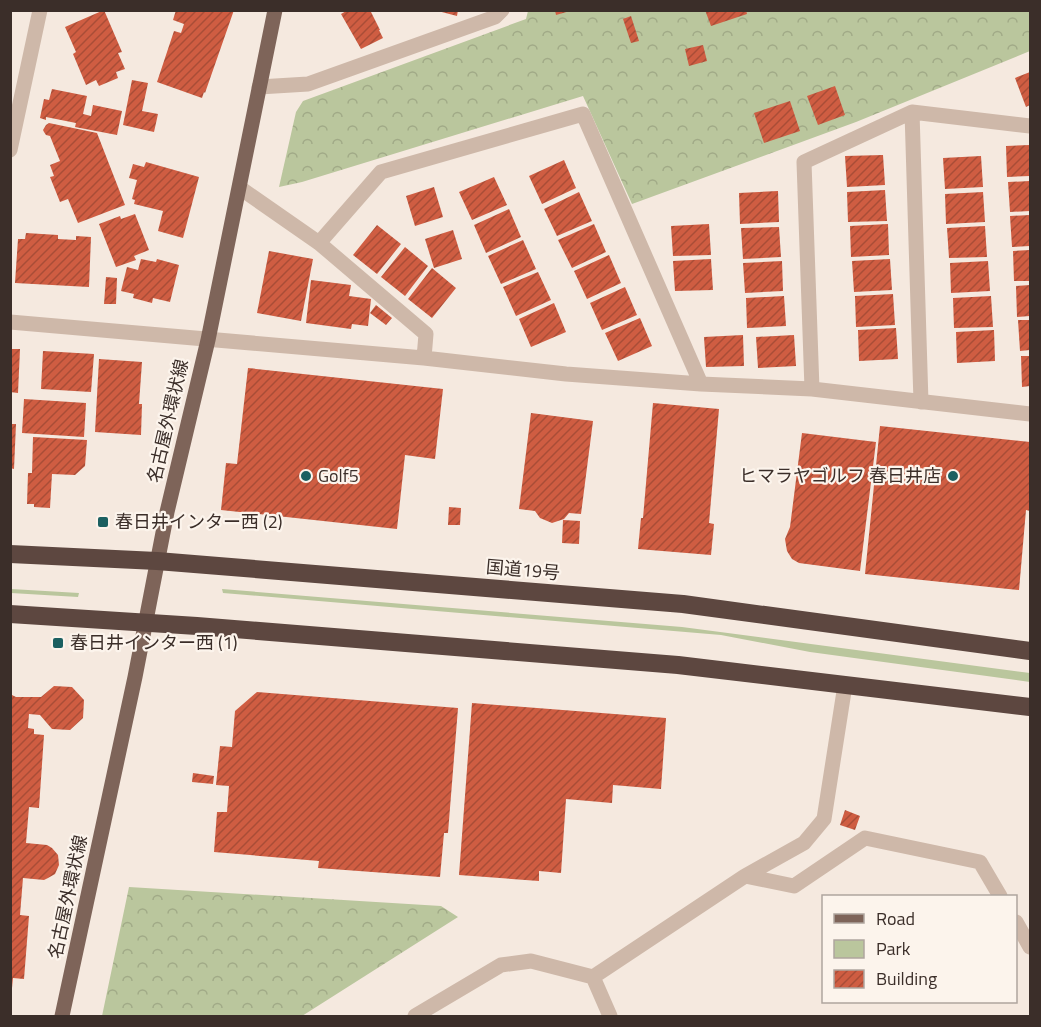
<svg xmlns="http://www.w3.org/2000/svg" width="1041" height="1027" font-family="'Titillium Web','Noto Sans JP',sans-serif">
	<defs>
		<pattern id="forest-crowns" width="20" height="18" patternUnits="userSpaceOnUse" patternTransform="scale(1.5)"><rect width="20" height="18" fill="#bac69d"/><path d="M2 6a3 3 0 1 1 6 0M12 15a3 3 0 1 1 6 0" fill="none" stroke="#a1aa87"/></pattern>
		<pattern id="building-hatch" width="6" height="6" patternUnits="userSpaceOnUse" patternTransform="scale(1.5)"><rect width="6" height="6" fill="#cf5d42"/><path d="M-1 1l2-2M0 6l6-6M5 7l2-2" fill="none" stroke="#a94d37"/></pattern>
	</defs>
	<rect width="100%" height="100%" fill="#f5e9df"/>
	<path fill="#bac69d" d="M10,589H11L79,593L78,597L11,593Z
		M222,589L682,627L1030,673V682L810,652L721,635L223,593Z"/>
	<path fill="url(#forest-crowns)" d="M528,11H1030V51L856,122L632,204L583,96L302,182L279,187L296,112L303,101L526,19Z
		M129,887L441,906L458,917L302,1016H102Z"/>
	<path fill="url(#building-hatch)" d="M104,10L122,52L118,53L125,69L116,72L118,78L99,86L96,80L86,85L73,54L76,52L65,27Z
		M176,10H234L205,93L204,92L202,98L157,82L174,31L181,33L184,24L173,20Z
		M348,10H370L380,30H379L383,38L361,49L341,14Z
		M434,10H458L457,16Z
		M555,10H570V11L556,15Z
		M705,10H746L747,14L711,26Z
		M631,16L639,41L631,43L623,19Z
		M703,45L707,61L689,66L685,49Z
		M1030,72V105L1026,107L1015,78Z
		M132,80L148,83L142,111L158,114L154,132L123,125Z
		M835,86L845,115L818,125L807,96Z
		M52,89L87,96L83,114L91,116L93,105L122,111L117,135L75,127L76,123L46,117V120L40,118L44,99L49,100Z
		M790,101L800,131L764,143L754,113Z
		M49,123L97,133L125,205L78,223L68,199L60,202L50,177L54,176L50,165L60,161L50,136L46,135L44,132L43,130L46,125Z
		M1030,145V176L1007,177L1006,146Z
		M883,155L885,185L847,187L845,156Z
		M981,156L983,187L945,189L943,158Z
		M564,160L576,188L542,204L529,176Z
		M146,162L199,177L183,238L158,231L163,211L134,204L135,200L132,199L137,180L129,178L133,164L144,167Z
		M494,177L507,205L472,220L459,192Z
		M1030,181V211L1010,212L1008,182Z
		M434,187L443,217L415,226L406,196Z
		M885,190L887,221L848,222L847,192Z
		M778,191L779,222L740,224L739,193Z
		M579,192L592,221L557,236L544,209Z
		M983,192L985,222L946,224L945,194Z
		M509,209L521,237L486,253L474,225Z
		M135,214L149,250L134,256L136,260L116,267L99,224L120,216L121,219Z
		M1030,215V246L1012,247L1010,216Z
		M594,224L606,252L572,268L558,240Z
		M709,224L711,255L673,256L671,226Z
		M888,224L889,255L851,257L850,226Z
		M377,225L401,244L377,274L353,255Z
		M985,226L987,257L949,258L947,228Z
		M779,227L781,257L743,259L741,228Z
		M453,230L462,259L434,268L425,239Z
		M26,233L58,235V239L76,240V236L91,237L89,287L15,283L18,239H25Z
		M523,240L536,269L501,284L488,256Z
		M405,247L428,266L405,296L381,277Z
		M1030,250V281H1014L1013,251Z
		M269,251L313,259L301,321L257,313Z
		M609,255L621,283L587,299L574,271Z
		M141,259L156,262L157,259L179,265L170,302L153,298L152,303L133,298L134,294L121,291L127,267L138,270Z
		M711,259L713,290L675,291L673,261Z
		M890,259L892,290L854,292L852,261Z
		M782,261L783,291L745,293L743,263Z
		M988,261L990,291L951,293L950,263Z
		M432,268L456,288L432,318L408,299Z
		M538,272L551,300L516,316L503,287Z
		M106,277L117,278L116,304H104Z
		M311,280L351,285L349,296L371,299L368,326L352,324L351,329L306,323Z
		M1030,285V316L1017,317L1016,286Z
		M625,287L637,315L602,330L590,303Z
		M893,294L895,325L856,327L855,296Z
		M784,296L786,326L747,328L746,298Z
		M991,296L993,327L954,328L953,298Z
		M554,303L566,332L531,347L519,319Z
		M376,305L392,318L386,325L370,313Z
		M640,318L652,346L618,361L605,333Z
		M1018,320H1030V350L1020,351Z
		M896,328L898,359L859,361L858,330Z
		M994,330L995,361L957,363L956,332Z
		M743,335L744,366L706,367L704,337Z
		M794,335L796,366L758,368L756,337Z
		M10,349H20L18,393L10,392Z
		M43,351L94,354L91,392L41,389Z
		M1021,356H1030V386L1022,387Z
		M99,359L142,362L139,404H142L141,435L95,432Z
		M248,368L443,389L435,459L405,455L397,529L221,510L226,463L237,464Z
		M24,399L86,403L84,437L22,433Z
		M653,403L719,409L709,523L714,524L711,555L638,549L641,518H643Z
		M531,413L593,421L581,514L569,513L564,519L552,523L540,518L535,511L519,509Z
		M10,424H16L14,469L10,468Z
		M880,426L1030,442V511L1026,510L1019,590L865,574Z
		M802,433L876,442L860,571L799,563L792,559L787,551L785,539L790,527Z
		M33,437L87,440L85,466L75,475L52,474L50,508L34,507V504H27L28,473H32Z
		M449,507L461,508L460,525H448Z
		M563,520L580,521L579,544L562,543Z
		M54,686L72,687L84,700L83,718L70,730L52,729L40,715L29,714L28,728L34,729V734L44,735L39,808L29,807L26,843L47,845L52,848L58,855L59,865L55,874L48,878L44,880L23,878L20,915L29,916L24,979L13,978L12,988H10V694L16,697H41Z
		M257,692L458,708L448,833H444L440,877L318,868L319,861L214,852L217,812H227L229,786L216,785L220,746L232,747L235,711Z
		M472,703L666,718L661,789L613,785L612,803L566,799L561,873L539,871V881L459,875Z
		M193,773L214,776L213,784L192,782Z
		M845,810L860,816L855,830L840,825Z"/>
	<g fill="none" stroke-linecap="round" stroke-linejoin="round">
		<path stroke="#ceb8a9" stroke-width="15" d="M259,87L308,84L495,17L502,10
			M912,112L921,402
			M10,150L40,10
			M240,188L319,243L426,334L424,358
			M319,243L381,172L583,114L701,384
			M10,322L424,358L566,374L701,384L812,389L1030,414
			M812,389L804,162L912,112L1030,126
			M745,876L794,886L865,838L980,862L1000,896
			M1016,922L1030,947
			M593,977L610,1016
			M415,1016L501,965L531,961L593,977L745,876L804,843L824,819L845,685"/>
		<path stroke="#7e6459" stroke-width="15" d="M62,1016L135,677L167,512L208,340L275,10"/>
		<path stroke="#5d4740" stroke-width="18" d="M10,554L157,561L683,604L1030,651
			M10,614L197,626L678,665L1030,707"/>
	</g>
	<g fill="#1b6061" stroke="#fcf4ec" stroke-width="2">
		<circle cx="306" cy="476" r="6"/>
		<circle cx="953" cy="476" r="6"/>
		<rect x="97" y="516" width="12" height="12" rx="3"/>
		<rect x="52" y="637" width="12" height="12" rx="3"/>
	</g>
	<g text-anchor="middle" stroke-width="4.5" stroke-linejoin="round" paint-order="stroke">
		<g font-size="18" fill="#3b2e29" stroke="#fcf4ec">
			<text transform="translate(168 421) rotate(-77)" y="6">名古屋外環状線</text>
			<text transform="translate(523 570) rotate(5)" y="6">国道19号</text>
			<text transform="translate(68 897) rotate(-78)" y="6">名古屋外環状線</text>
		</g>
		<g font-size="18" fill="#3b2e29" stroke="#fcf4ec" text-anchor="start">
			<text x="318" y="482">Golf5</text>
			<text x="941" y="482" text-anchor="end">ヒマラヤゴルフ 春日井店</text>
			<text x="115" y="528">春日井インター西 (2)</text>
			<text x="70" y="649">春日井インター西 (1)</text>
		</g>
	</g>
	<rect width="1041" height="1027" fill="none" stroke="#3b2e29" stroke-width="24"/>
	<rect x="822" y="895" width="195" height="108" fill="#fcf4ec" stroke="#afa59e" stroke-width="1.5"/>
	<rect x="834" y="914" width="30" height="9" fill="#7e6459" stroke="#afa59e" stroke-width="1.5"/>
	<text x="876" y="925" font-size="18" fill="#3b2e29">Road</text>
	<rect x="834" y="940" width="30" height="18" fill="#bac69d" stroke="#afa59e" stroke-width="1.5"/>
	<text x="876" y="955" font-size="18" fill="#3b2e29">Park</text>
	<rect x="834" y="970" width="30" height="18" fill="url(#building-hatch)" stroke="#afa59e" stroke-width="1.5"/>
	<text x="876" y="985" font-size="18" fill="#3b2e29">Building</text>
</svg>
